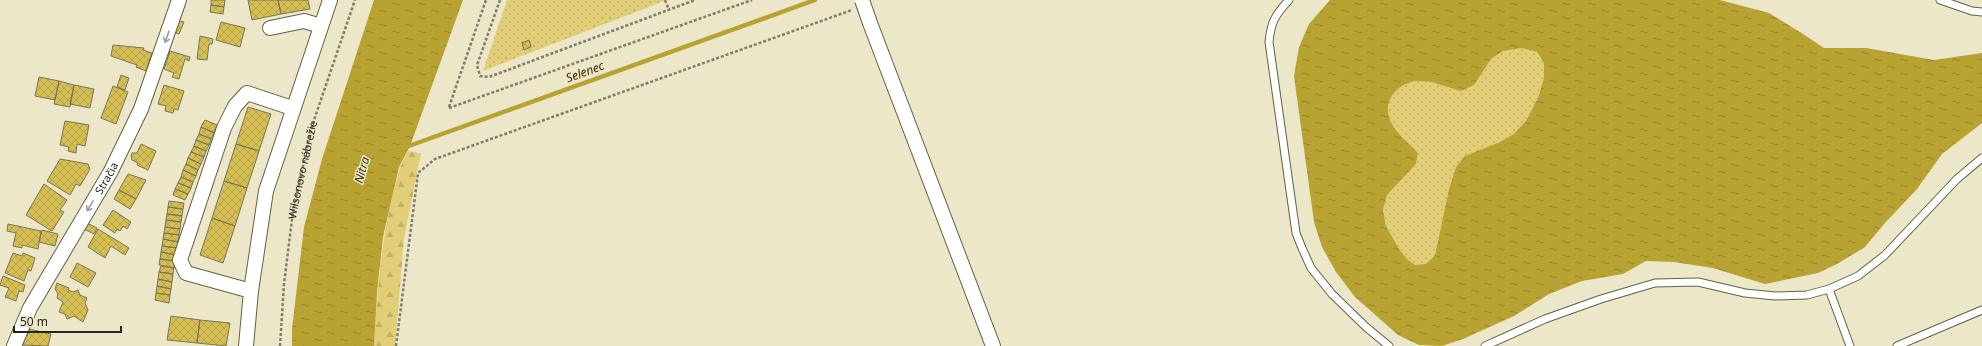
<svg xmlns="http://www.w3.org/2000/svg" width="1982" height="346" font-family="'Noto Sans',sans-serif">
	<defs>
		<pattern id="grass-dots" width="8" height="8" patternUnits="userSpaceOnUse"><rect width="8" height="8" fill="#e1ce76"/><path d="M2 2h.1M6 6h.1" fill="none" stroke="#c1b166" stroke-width="1.8" stroke-linecap="round"/></pattern>
		<pattern id="forest-firs" width="22" height="20" patternUnits="userSpaceOnUse"><rect width="22" height="20" fill="#e1ce76"/><path d="M5 1l3.5 6h-7zM16 11l3.5 6h-7z" fill="#c1b166"/></pattern>
		<pattern id="water-ripples" width="26" height="14" patternUnits="userSpaceOnUse"><rect width="26" height="14" fill="#b8a232"/><path d="M2 4q2-2 4 0t4 0M15 11q2-2 4 0t4 0" fill="none" stroke="#95842a"/></pattern>
		<pattern id="building-cross-hatch" width="8" height="8" patternUnits="userSpaceOnUse"><rect width="8" height="8" fill="#d5bf53"/><path d="M0 0l8 8M0 8l8-8" fill="none" stroke="#b7a448"/></pattern>
	</defs>
	<rect width="100%" height="100%" fill="#ede7ca"/>
	<path fill="url(#grass-dots)" d="M507,0H667L483,71Z
		M1522,48L1537,52C1539,56 1542,59 1544,63C1550,80 1528,125 1513,135C1496,147 1475,156 1456,167L1449,189L1435,255L1426,264L1415,265L1408,260L1399,249L1386,226L1383,210L1387,195L1416,164L1418,153C1408,142 1393,131 1389,117C1383,96 1404,79 1423,81C1435,82 1449,88 1461,91L1474,85L1491,59L1503,51Z"/>
	<path fill="url(#forest-firs)" d="M408,151L421,153L404,239L395,346H374C377,298 380,250 391,203C395,185 398,168 408,151Z"/>
	<path fill="url(#water-ripples)" fill-rule="evenodd" d="M374,0H463L410,146L399,167L383,237L377,293L374,346H292V329L304,227L322,159Z
		M1330,0H1720L1769,13L1803,34L1824,48H1866L1934,60L1982,53V123L1942,154L1917,189L1884,224L1865,247L1837,264L1818,273L1765,284L1713,268L1674,262L1646,261L1623,274L1582,281L1549,294L1514,316L1463,339L1442,346L1419,345L1398,335L1355,297L1336,272L1322,247L1314,222L1294,76L1299,47L1309,24ZM1522,48L1537,52L1544,63V78L1538,98L1526,121L1514,134L1500,142L1465,156L1456,167L1449,189L1435,255L1426,264L1415,265L1408,260L1399,249L1386,226L1383,210L1387,195L1416,164L1418,153C1408,142 1393,131 1389,117C1383,96 1404,79 1423,81C1435,82 1449,88 1461,91L1474,85L1491,59L1503,51Z"/>
	<g fill="none" stroke-linecap="round" stroke-linejoin="round">
		<path stroke="#b8a232" stroke-width="4.5" d="M406,147L815,0"/>
	</g>
	<path fill="url(#building-cross-hatch)" stroke="#7a745b" d="M211,0H225L224,7L211,5Z
		M248,0H278L281,14L252,20Z
		M278,0H308L310,9L281,14Z
		M211,5L224,7L223,14L210,12Z
		M177,20L184,22L179,34L173,32Z
		M221,22L245,28L240,47L216,40Z
		M200,36L213,39L212,44H209L207,60L197,59Z
		M529,40L531,47L524,50L522,43Z
		M113,45L144,48L143,50L152,53L146,71L136,67L137,65L111,56Z
		M170,51L190,57L189,61L185,59L179,79L172,77L174,73L164,69Z
		M121,75L129,78L125,90L117,87Z
		M39,77L59,81L55,100L35,96Z
		M59,81L74,85L70,107L54,104Z
		M74,85L94,89L90,108L70,104Z
		M164,85L184,91L178,110L174,109L173,113L165,111L166,106L158,104Z
		M113,86L128,92L116,124L101,118Z
		M248,107L271,114L259,151L236,144Z
		M205,120L217,125L214,133L201,127Z
		M65,121L89,125L85,146L77,144L76,153L68,151L69,147L60,145Z
		M201,127L214,133L211,139L199,134Z
		M199,134L211,139L209,145L196,140Z
		M196,140L209,145L206,151L194,146Z
		M141,144L156,151L148,170L137,165L138,163L132,160L131,156L132,153H137Z
		M236,144L259,151L247,188L224,181Z
		M194,146L206,151L204,157L191,152Z
		M191,152L204,157L201,164L188,158Z
		M188,158L201,164L198,170L186,164Z
		M60,159L88,164L90,169L80,186L76,184L70,195L47,181Z
		M186,164L198,170L196,176L183,170Z
		M183,170L196,176L193,182L181,177Z
		M128,174L146,180L136,199L119,190Z
		M181,177L193,182L191,188L178,183Z
		M224,181L247,188L235,226L212,218Z
		M178,183L191,188L188,194L175,189Z
		M44,184L67,200L60,210L64,212L52,231L26,215Z
		M175,189L188,194L185,200L173,195Z
		M119,190L136,199L130,209L114,199Z
		M169,201L184,203L183,209L168,207Z
		M168,207L183,209L182,216L167,214Z
		M113,210L131,222L127,229L123,226L120,231L117,229L115,233L103,225Z
		M167,214L182,216L181,222L166,220Z
		M212,218L235,226L223,263L200,255Z
		M166,220L181,222L180,229L165,227Z
		M87,223L97,228L94,234L84,229Z
		M8,224L41,231L38,249L22,245V248L13,246L16,233L7,231Z
		M165,227L180,229L179,235L164,233Z
		M98,229L129,248L125,255L111,246L105,258L88,247Z
		M42,230L58,234L55,246L39,242Z
		M164,233L179,235L178,242L163,239Z
		M163,239L178,242L177,248L162,246Z
		M162,246L177,248L176,255L161,252Z
		M161,252L176,255L175,261L160,259Z
		M13,253L22,256L23,253L35,258L31,271L28,270L24,281L5,273Z
		M160,259L175,261L174,268L159,265Z
		M77,263L96,273L88,287L70,277Z
		M161,266L174,268L173,274L159,272Z
		M159,272L173,274L172,282L158,279Z
		M3,276L25,285L23,292L19,291L16,301L5,297L9,288L0,285Z
		M158,279L172,282L171,289L157,286Z
		M57,283L69,288L68,290L73,292L78,290L80,295L87,298L85,303L88,310L83,322L74,316L67,319L65,314L59,312L63,302L57,298L58,294L55,289Z
		M157,286L171,289L170,295L156,293Z
		M156,293L170,295L169,303L155,300Z
		M171,316L200,320L197,343L167,340Z
		M200,320L230,323L226,346L197,343Z
		M29,329L51,334L48,346L20,345L22,335L27,336Z"/>
	<g fill="none" stroke-linecap="round" stroke-linejoin="round">
		<defs>
			<path id="lane" d="M1289,0C1275,15 1271,22 1269,42L1296,233L1302,248L1311,268L1332,294L1366,327L1389,346
				M1940,0L1972,11L1982,12
				M1829,289L1850,346
				M1485,346L1545,319L1601,299L1655,283L1698,282L1745,293L1775,296L1807,295L1829,289L1858,276L1885,255L1957,179L1982,158
				M1897,346L1982,310"/>
			<g id="street">
				<path d="M870,23L993,346"/>
				<path d="M270,28L304,21L321,26"/>
				<path d="M251,291L186,273L180,260L224,128L235,106L247,93L292,108"/>
				<path id="s2" d="M14,346L30,308L111,171L141,109L179,0"/>
				<path d="M246,346L251,291L266,191L330,0"/>
			</g>
		</defs>
		<use href="#lane" stroke="#655f46" stroke-width="9"/>
		<use href="#street" stroke="#655f46" stroke-width="16"/>
		<g stroke="#817d6a" stroke-width="2.5" stroke-dasharray="3 2" stroke-linecap="butt">
			<path d="M500,0L477,65L480,76L489,77L695,0"/>
			<path d="M665,0L669,10"/>
			<path d="M449,107L486,0"/>
			<path d="M449,108L752,0"/>
			<path id="s1" d="M280,346L284,284L293,211L312,126L355,0"/>
			<path d="M396,346L418,173L435,159L852,10"/>
		</g>
		<use href="#lane" stroke="#fff" stroke-width="7"/>
		<use href="#street" stroke="#fff" stroke-width="14"/>
		<defs>
			<path id="street-bridge" d="M862,0L870,23"/>
		</defs>
		<use href="#street-bridge" stroke="#655f46" stroke-width="16" stroke-linecap="butt"/>
		<use href="#street-bridge" stroke="#fff" stroke-width="14"/>
	</g>
	<defs><path id="oneway-shaft" d="M-6 0H5M1.5-3L5.5 0L1.5 3" fill="none" stroke-width="1.6" stroke-linecap="round" stroke-linejoin="round"/></defs>
	<g stroke="#9d9c98">
		<use href="#oneway-shaft" transform="translate(167 37) rotate(109)"/>
		<use href="#oneway-shaft" transform="translate(90 206) rotate(121)"/>
	</g>
	<g text-anchor="middle" stroke-width="3" stroke-linejoin="round" paint-order="stroke">
		<g font-size="11" fill="#262419" stroke="#ede7ca">
			<text dy="4" stroke="none"><textPath href="#s1" startOffset="178">Wilsonovo nábrežie</textPath></text>
			<text dy="4" stroke="none"><textPath href="#s2" startOffset="192">Stračia</textPath></text>
		</g>
		<g font-size="12" font-style="italic" fill="#382e00" stroke="#ede7ca">
			<text transform="translate(585 72) rotate(-20)" y="4">Selenec</text>
			<text transform="translate(362 170) rotate(-74)" y="4">Nitra</text>
		</g>
	</g>
	<path d="M14 326v6h107v-6" fill="none" stroke="#262419" stroke-width="2"/>
	<text x="20" y="326" font-size="12" fill="#262419" stroke="#ede7ca" stroke-width="3" paint-order="stroke">50 m</text>
</svg>
